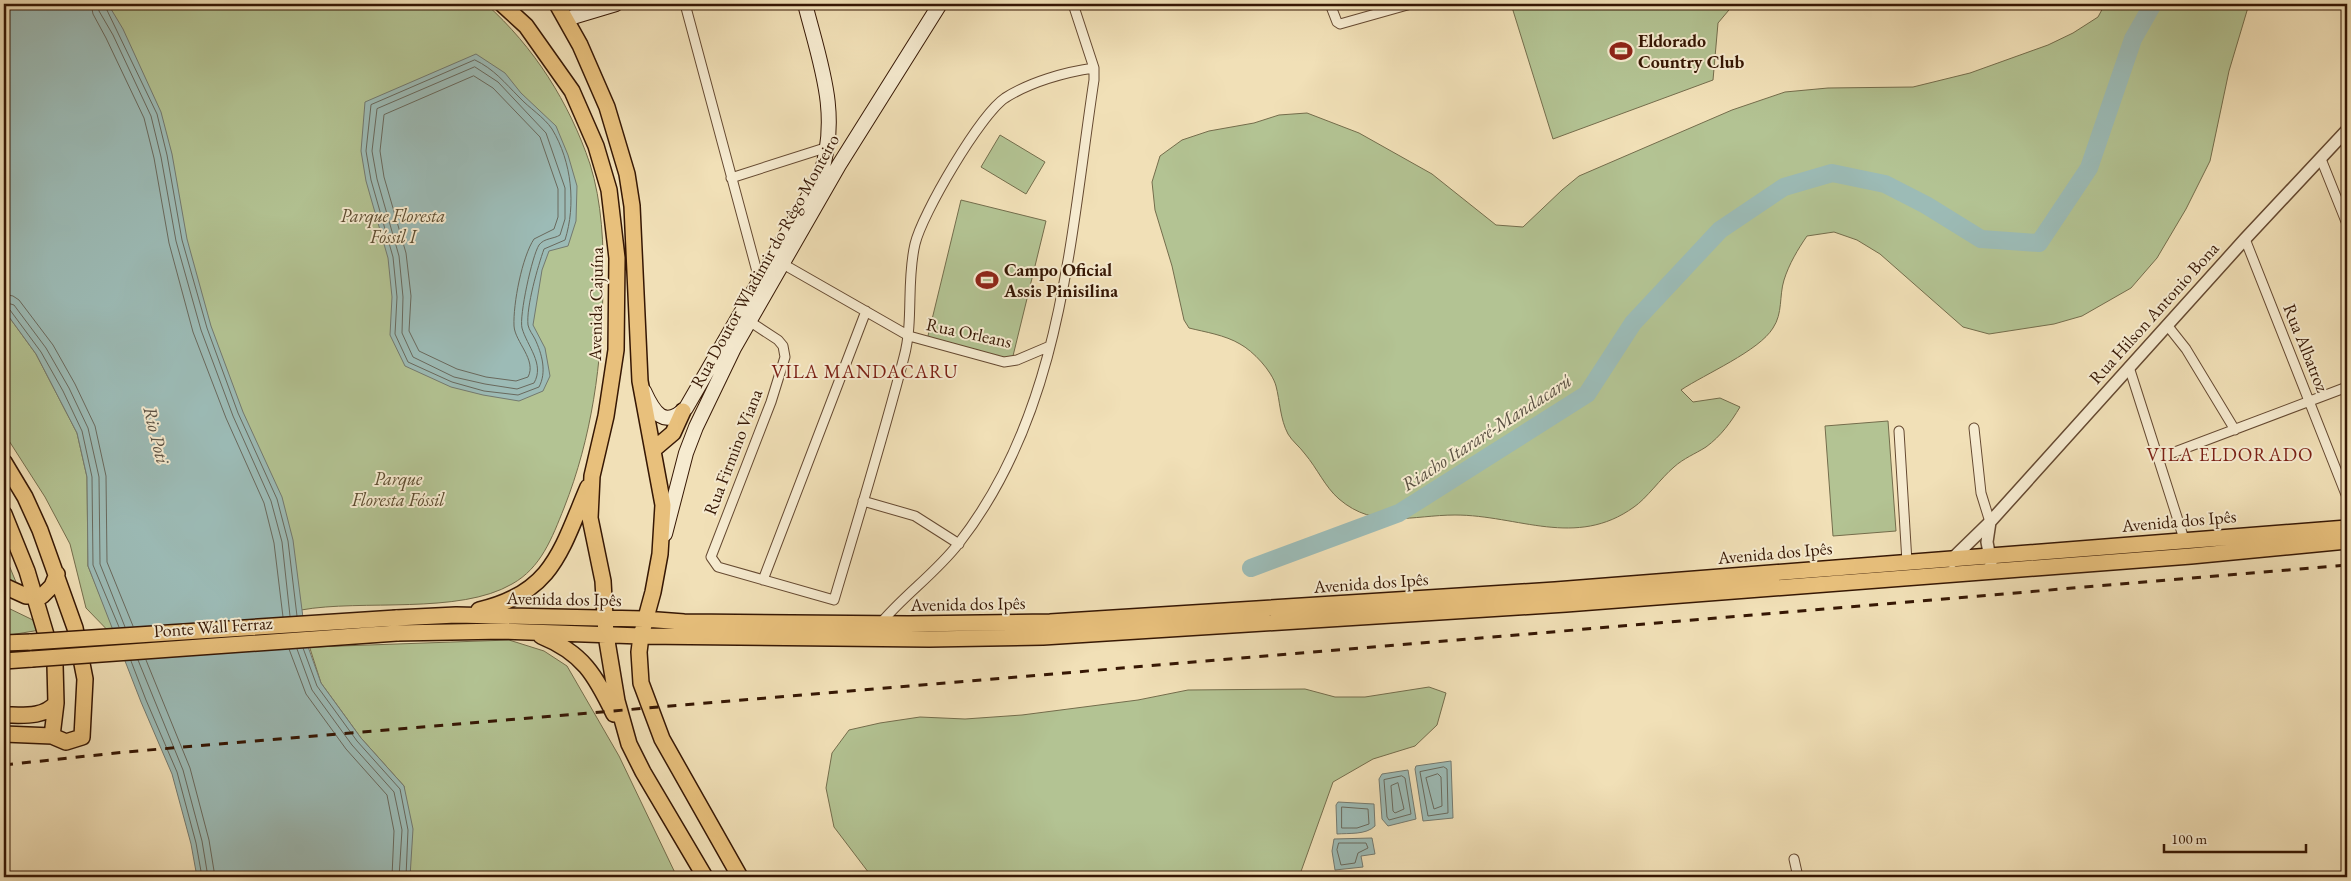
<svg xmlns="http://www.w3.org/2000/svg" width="2351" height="881" font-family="'EB Garamond',serif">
	<rect width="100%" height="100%" fill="#f1e0b7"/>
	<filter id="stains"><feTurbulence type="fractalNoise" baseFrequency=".004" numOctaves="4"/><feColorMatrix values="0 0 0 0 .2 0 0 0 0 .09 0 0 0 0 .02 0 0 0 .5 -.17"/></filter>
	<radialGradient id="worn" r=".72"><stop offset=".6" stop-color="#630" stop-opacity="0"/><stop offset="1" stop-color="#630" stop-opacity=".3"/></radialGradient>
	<path fill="#b3c393" stroke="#746d4c" d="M105,4H486C534,47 569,102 590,164C602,202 604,246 603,286C602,363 592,437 564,508C552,538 541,568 512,584C459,615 362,599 301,610L313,647L509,640L544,651L567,666L619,756L677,877H410L404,786L361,738L321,683Z
		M1511,4H1734L1718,23L1713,80L1553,139Z
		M2105,4H2249L2229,71L2210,161L2186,209L2157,258L2131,288L2082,316L2054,324L1989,334L1963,327L1880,254L1857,240L1834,232L1807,236C1798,249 1789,264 1784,280C1779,296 1783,313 1773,328C1759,351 1705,374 1681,390L1693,402L1720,398L1740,407C1731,422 1721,436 1706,447C1695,454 1684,458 1674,467C1661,478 1646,499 1634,507C1576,549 1518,515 1455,515C1413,515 1375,530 1339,499C1325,487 1317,468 1305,454C1300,447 1292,441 1288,434C1280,419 1280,401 1276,386C1272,371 1253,351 1240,344C1225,335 1205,332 1189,328L1184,320L1172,266L1155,210L1152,182L1160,156L1182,140L1209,131L1254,123L1279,115L1307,113L1359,133L1432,174L1496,225L1523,227L1562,190L1579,176L1732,110L1785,92L1828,88L1913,87L1970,73L2048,45L2073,33L2098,17Z
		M1000,135L1045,162L1026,194L981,167Z
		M961,200L1046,221L1012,360L927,340Z
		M4,310L36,354L77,433L87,477L88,566L119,642L86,608L70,544L45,497L4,433Z
		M1888,421L1896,531L1833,536L1825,426Z
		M4,553L18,587L4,582Z
		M4,606L35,621L40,630L4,636Z
		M1429,687L1446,693L1437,725L1415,746L1373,759L1333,782L1299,877H872L834,827L826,788L832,753L849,730L880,723L920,717L965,719L1022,715L1138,700L1188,690L1305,689L1335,697H1365Z"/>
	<path fill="#9cbbb6" stroke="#73796f" d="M4,4H108L123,29L161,112L172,154L187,239L211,326L243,412L282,497L293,540L306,641L321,683L361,738L404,786L413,829L410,877H197L191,844L172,774L141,702L88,566L87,477L77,433L36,354L4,310Z
		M476,54L505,73L521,93L556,126L568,155L577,186L576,221L568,246L549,251L542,270L533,325L545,348L550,376L543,391L519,401L483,395L451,387L405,366L390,335L392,297L388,258L366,181L361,151L365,102Z
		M1451,761L1453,818L1423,821L1415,769L1416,766Z
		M1408,770L1416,819L1388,826L1382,819L1379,779L1382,774Z
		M1338,802L1374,804L1375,826C1366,835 1349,833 1337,834L1336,805Z
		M1372,838L1375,854L1361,856L1363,867L1335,870L1332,851L1334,839Z"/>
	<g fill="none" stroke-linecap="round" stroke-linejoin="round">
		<path stroke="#69695d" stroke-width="1" d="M91,4L93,14L106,38L144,118L154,158L169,243L193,332L226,418L264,503L274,543L283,617
			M98,4L99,11L113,35L151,116L161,157L176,241L201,330L233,416L271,501L282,542L290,616
			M104,4L157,114L167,155L182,240L207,328L238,413L277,499L288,541L297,616
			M475,60C494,69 505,83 519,97C529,108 544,117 552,129C572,162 576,205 565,240L544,249C538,266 526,307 528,325C529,330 533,335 535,339C542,354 547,372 539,387L518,395L484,391L452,382L408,362L395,334L397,297L393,257L371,180L366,151L371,105Z
			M475,67L498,82L546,133L565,188V219L560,235C554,239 544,238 539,245C532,256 519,316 522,328C527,346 545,364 534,383L517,389L485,384L454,377L413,357L402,333L403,297L399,256L377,179L372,151L377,109Z
			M474,76L493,88L540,137L558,189V217L554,229L534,239C522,257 513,304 514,326C515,342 537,360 528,377L516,381L486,377L457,369L419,351L409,331L411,296L406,253L384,177L380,151L384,115Z
			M4,294L13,296L19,300L53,345L75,384L95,426L106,476L107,562L133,626
			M4,302L14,305L46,348L69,388L88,428L99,477L100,564L125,627
			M4,308L10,310L41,352L63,391L82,431L92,477L93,565L119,627
			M303,648L317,686L357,741L400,789L408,830L406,877
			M289,649L306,694L346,749L387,795L394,831L392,877
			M297,649L312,690L352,745L394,792L402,830L399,877
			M138,660L183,770L202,841L208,877
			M146,660L190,768L209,840L215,877
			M131,661L146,700L177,772L196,843L202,877
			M1444,767L1447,769L1448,813L1428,816L1420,772Z
			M1438,774L1441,777L1442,806L1434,809L1426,778Z
			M1402,776L1405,778L1411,814L1389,820L1387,817L1384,780Z
			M1398,783L1404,809L1395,813L1393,811L1391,786Z
			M1342,807L1368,809L1369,824L1357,828H1342Z
			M1339,843H1366L1368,848L1358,853L1355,863L1341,865L1337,850Z"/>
		<path stroke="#9cbbb6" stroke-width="18" d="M1251,568L1399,513L1587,394L1633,323L1720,230L1784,187L1832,173L1885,184L1926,205L1981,239L2039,243L2089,168L2133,39L2153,4"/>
		<defs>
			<path id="minor" d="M685,4L759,279
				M1330,4L1337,22L1340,24L1411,4
				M2321,159L2347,224
				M731,178L828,147
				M2245,239L2347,497
				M783,264L909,336L1004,362L1017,360L1050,346
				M749,321L778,340L783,346L785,357L771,402L711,557L718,567L834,600C858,519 883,438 904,357C914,320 906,282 915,244C922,214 980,115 1005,98C1030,82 1065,72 1094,68
				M2167,325L2186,349L2235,430
				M2129,367L2184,539
				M1974,428L1981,493L1990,522
				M1899,431L1907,562
				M2159,458L2347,387
				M863,501L915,516L959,544
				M763,580L866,311
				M880,624C904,595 936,573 959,543C1062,411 1070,238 1094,80V68L1073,4
				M1794,859L1798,877"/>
			<path id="tertiary" d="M1990,522L1987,542L1991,563L1990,571
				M1952,562L1953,558L1990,522L2245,239L2347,130"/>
			<path id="secondary" d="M566,19L616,4
				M644,391C654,413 664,429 686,408L820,176C841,115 820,63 805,4
				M665,534L686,453L696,427L734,348L839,165L940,4"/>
			<path id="primary" d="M502,4L526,26L572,91L596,146L609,190L617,258L616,350L606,416L592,476L590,518L603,581L606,635L617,701L629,744L643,772L705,877
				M557,4L580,45L607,107L627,174L632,206L640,381L663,505L660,554L653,592L641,636L639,652L641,683L662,739L740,877
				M653,450L673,433L683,411
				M4,462L25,497L40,530L75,628L85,679L82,737L66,742L52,736L4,734
				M4,514L27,571L55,665L56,703L52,736
				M4,586L26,596H42L52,586L57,574
				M479,610C553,593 561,550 588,487
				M396,618L456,615L644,619L684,622L909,624L1050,622L1555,590L2347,528
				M397,633L504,631L641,636L929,639L1043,637L1566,604L2191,556L2347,541
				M541,636C583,653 595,675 614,714
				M4,643L31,642
				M4,661L32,659
				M4,715C22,715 44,718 56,703"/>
		</defs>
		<use href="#minor" stroke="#654931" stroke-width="11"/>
		<use href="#tertiary" stroke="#654931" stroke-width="14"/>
		<use href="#secondary" stroke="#361704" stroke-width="16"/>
		<use href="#primary" stroke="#361704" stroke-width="18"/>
		<use href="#minor" stroke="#f6ebd0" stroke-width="9"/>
		<use href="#tertiary" stroke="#f6ebd0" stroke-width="11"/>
		<use href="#secondary" stroke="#f6ebd0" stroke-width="14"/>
		<use href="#primary" stroke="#e8c07c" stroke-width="15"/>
		<path stroke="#361704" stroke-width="3" stroke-dasharray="9 9" stroke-linecap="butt" d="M4,765L125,752L2347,565"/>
		<defs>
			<path id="primary-bridge" d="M31,642L396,618
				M32,659L397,633"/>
		</defs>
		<use href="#primary-bridge" stroke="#361704" stroke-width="18" stroke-linecap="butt"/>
		<use href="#primary-bridge" stroke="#e8c07c" stroke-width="15"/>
	</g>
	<defs>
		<symbol id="stadium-bare" viewBox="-9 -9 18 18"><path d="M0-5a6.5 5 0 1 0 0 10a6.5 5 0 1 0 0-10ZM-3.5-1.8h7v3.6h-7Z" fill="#8f2418" stroke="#f6ebd0" stroke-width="2.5" paint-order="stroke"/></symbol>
	</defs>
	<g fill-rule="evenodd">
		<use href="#stadium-bare" x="1605" y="35" width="32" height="32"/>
		<use href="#stadium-bare" x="971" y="264" width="32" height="32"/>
	</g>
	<g text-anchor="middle" stroke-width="4" stroke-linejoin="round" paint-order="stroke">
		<g font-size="18" font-weight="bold" fill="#361704" stroke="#f6ebd0" text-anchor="start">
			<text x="1638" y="47">Eldorado<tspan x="1638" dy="21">Country Club</tspan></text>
			<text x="1004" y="276">Campo Oficial<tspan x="1004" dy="21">Assis Pinisilina</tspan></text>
		</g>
		<g font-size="18" font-style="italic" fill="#5c4b2f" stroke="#f6ebd0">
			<text x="393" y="222">Parque Floresta<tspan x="393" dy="21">Fóssil I</tspan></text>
			<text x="398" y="485">Parque<tspan x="398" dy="21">Floresta Fóssil</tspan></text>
		</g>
		<g font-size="18" fill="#361704" stroke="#f6ebd0">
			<text transform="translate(765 261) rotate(-61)" y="6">Rua Doutor Wladimir do Rêgo Monteiro</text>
			<text transform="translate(596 304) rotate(-89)" y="6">Avenida Cajuína</text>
			<text transform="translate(2154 313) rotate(-48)" y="6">Rua Hilson Antonio Bona</text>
			<text transform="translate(969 333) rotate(12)" y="6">Rua Orleans</text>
			<text transform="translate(2306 348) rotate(68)" y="6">Rua Albatroz</text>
			<text transform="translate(733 452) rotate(-69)" y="6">Rua Firmino Viana</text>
			<text transform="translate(2179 521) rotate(-5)" y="6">Avenida dos Ipês</text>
			<text transform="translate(1775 553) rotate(-5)" y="6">Avenida dos Ipês</text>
			<text transform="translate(1371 583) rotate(-4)" y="6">Avenida dos Ipês</text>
			<text transform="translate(564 599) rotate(1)" y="6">Avenida dos Ipês</text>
			<text transform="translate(968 604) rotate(-1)" y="6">Avenida dos Ipês</text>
			<text transform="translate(213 627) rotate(-4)" y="6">Ponte Wall Ferraz</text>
		</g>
		<g font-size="19" letter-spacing="1" fill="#7a1f14" stroke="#f6ebd0">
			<text x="865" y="378">VILA MANDACARU</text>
			<text x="2230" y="461">VILA ELDORADO</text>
		</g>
		<g font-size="19" font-style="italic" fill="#5a5042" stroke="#f6ebd0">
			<text transform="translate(1486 432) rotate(-33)" y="7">Riacho Itararé-Mandacarú</text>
			<text transform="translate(157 435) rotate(76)" y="7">Rio Poti</text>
		</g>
	</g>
	<rect width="2351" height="881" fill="none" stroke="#f1e0b7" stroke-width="20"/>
	<rect x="5" y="5" width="2341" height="871" fill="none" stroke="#361704" stroke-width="2.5"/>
	<rect x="10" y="10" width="2331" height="861" fill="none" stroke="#361704"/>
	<path d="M2164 844v8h142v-8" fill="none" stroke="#361704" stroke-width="2.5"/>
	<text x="2171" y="844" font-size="15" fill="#361704" stroke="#f6ebd0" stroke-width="4" paint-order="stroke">100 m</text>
	<rect width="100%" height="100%" filter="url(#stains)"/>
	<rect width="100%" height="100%" fill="url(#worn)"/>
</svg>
